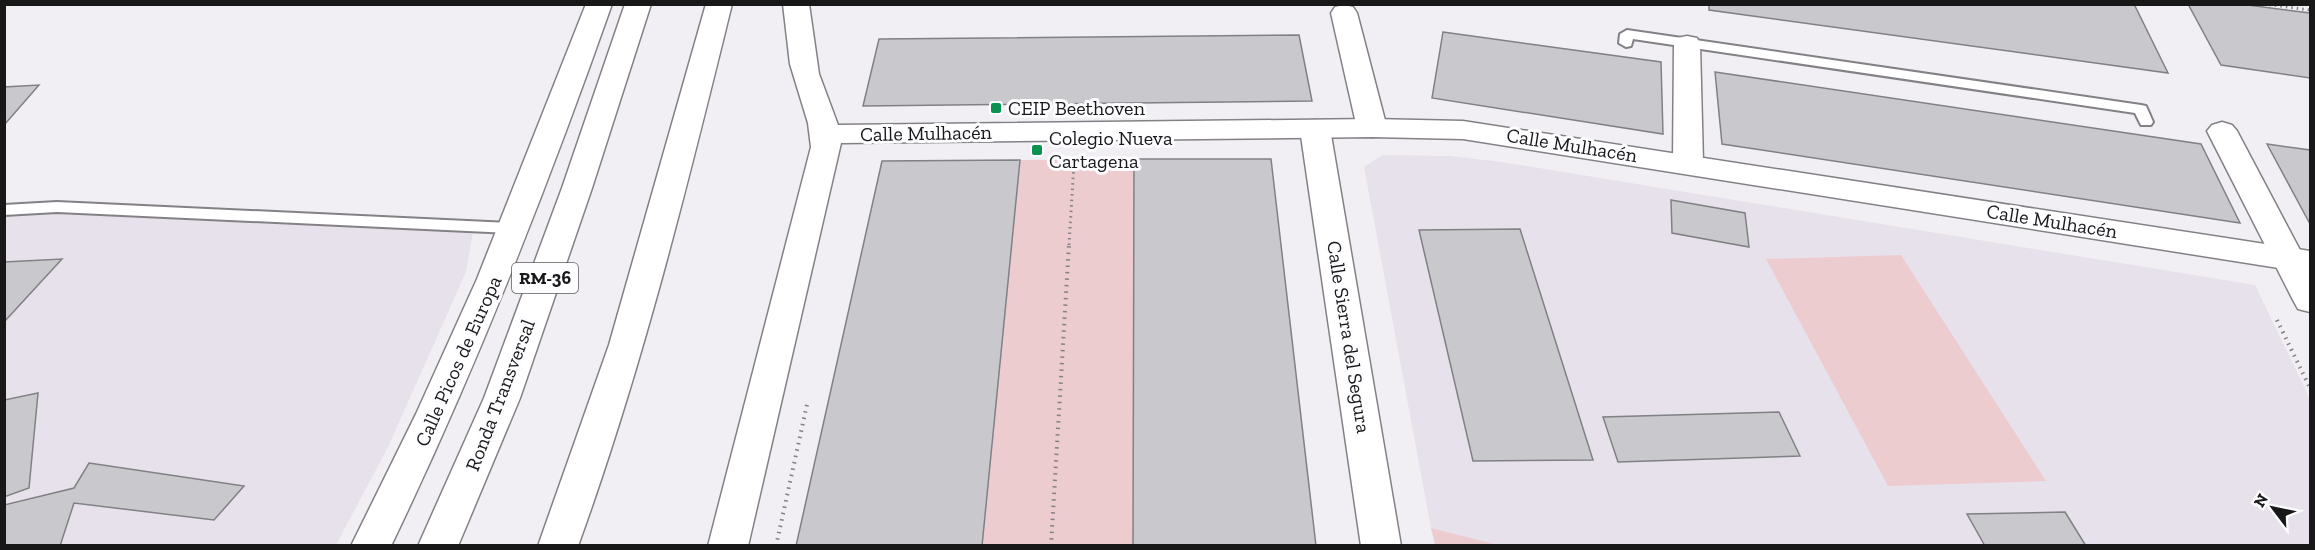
<svg xmlns="http://www.w3.org/2000/svg" width="2315" height="550" font-family="'Zilla Slab',serif">
	<rect width="100%" height="100%" fill="#f1eff3"/>
	<path fill="#e7e1ec" d="M1383,155L1450,156L1502,162L2255,285L2310,399V545L1498,546L1431,528L1364,167Z
		M5,210L474,226L466,272L388,447L336,545L5,546Z"/>
	<path fill="#edccd0" d="M1134,159L1133,545L982,546L1020,160Z
		M1901,255L2046,481L1888,486L1766,259Z
		M1431,528L1498,545H1435Z"/>
	<path fill="#c9c9cd" stroke="#808185" stroke-width="1.5" d="M1709,4H2134L2168,73L1709,10Z
		M2188,4H2240L2310,13V78L2221,65Z
		M1443,32L1661,62L1663,134L1432,98Z
		M1299,35L1312,101L863,106L879,39Z
		M1715,72L2201,144L2240,223L1722,144Z
		M39,85L5,124H4V87Z
		M2267,144L2310,150V224Z
		M1134,159H1271L1316,546H1133Z
		M1020,160L982,546H796L882,161Z
		M1671,200L1745,213L1749,247L1672,233Z
		M1520,229L1593,460L1473,461L1419,230Z
		M62,259L4,322V262Z
		M38,393L29,488L4,497V400Z
		M1779,412L1800,456L1618,462L1603,417Z
		M89,463L244,486L214,520L74,503L60,546H4V505L74,488Z
		M2065,512L2086,546H1985L1967,514Z"/>
	<g fill="none" stroke-linecap="round" stroke-linejoin="round">
		<defs>
			<path id="lane" d="M1627,30L2141,105L2146,106L2153,122L2151,125H2141L2135,113L1633,39L1631,46L1626,47L1619,43L1620,34Z
				M57,202L512,223L520,228L512,233L57,212L4,215V205Z"/>
			<path id="street" d="M586,4H612C547,189 476,369 391,546H351L416,414L477,279Z
				M1344,5L1353,7L1357,13L1387,128L1382,134L1372,137L1362,134L1357,128L1331,13L1335,7Z
				M1687,36L1697,38L1700,44L1703,163L1699,170L1688,173L1677,170L1673,163L1674,44L1677,38Z
				M1315,120L1325,123L1330,129L1401,546H1361L1300,129L1305,123Z
				M2222,122L2232,125L2237,131L2310,269V312L2298,309L2293,300L2207,131L2212,125Z"/>
			<path id="secondary" d="M783,4H809L819,74L838,125L1372,119L1463,121L2310,251V273L1463,139L1372,137L841,143L748,546H708L811,147L808,123L790,64Z"/>
			<path id="highway" d="M625,4H651L592,188L520,398L458,546H418L484,398L562,188Z
				M706,4H732C687,187 642,369 578,546H538L609,345Z"/>
		</defs>
		<use href="#lane" stroke="#838185" stroke-width="4"/>
		<use href="#street" stroke="#838185" stroke-width="3"/>
		<use href="#secondary" stroke="#838185" stroke-width="3"/>
		<use href="#highway" stroke="#838185" stroke-width="3"/>
		<path stroke="#848285" stroke-width="3" stroke-dasharray="1.5 4" stroke-linecap="butt" d="M2264,4L2310,10
			M1069,245L1074,163"/>
		<path stroke="#848285" stroke-width="4" stroke-dasharray="1.5 5" stroke-linecap="butt" d="M2277,320L2310,388
			M776,546L808,400
			M1051,546L1069,244"/>
		<use href="#lane" fill="#fff" fill-rule="evenodd"/>
		<use href="#street" fill="#fff" fill-rule="evenodd"/>
		<use href="#secondary" fill="#fff" fill-rule="evenodd"/>
		<use href="#highway" fill="#fff" fill-rule="evenodd"/>
	</g>
	<g fill="#0c9250" stroke="#fdfcff" stroke-width="2">
		<rect x="990" y="102" width="12" height="12" rx="3"/>
		<rect x="1031" y="144" width="12" height="12" rx="3"/>
	</g>
	<g text-anchor="middle" stroke-width="6" stroke-linejoin="round" paint-order="stroke">
		<rect fill="#fdfcff" stroke="#5d5c5e" stroke-width="1.5" x="512" y="263" width="66" height="30" rx="4.5"/>
		<g font-size="18" font-weight="bold" fill="#191819">
			<text x="545" y="284">RM-36</text>
		</g>
		<g font-size="20" fill="#191819" stroke="#fdfcff" text-anchor="start">
			<text x="1008" y="115">CEIP Beethoven</text>
			<text x="1049" y="145">Colegio Nueva<tspan x="1049" dy="23">Cartagena</tspan></text>
		</g>
		<g font-size="20" fill="#191819" stroke="#fdfcff">
			<text transform="translate(926 133) rotate(-1)" y="7">Calle Mulhacén</text>
			<text transform="translate(1572 145) rotate(9)" y="7">Calle Mulhacén</text>
			<text transform="translate(2052 221) rotate(9)" y="7">Calle Mulhacén</text>
			<text transform="translate(1349 337) rotate(81)" y="7">Calle Sierra del Segura</text>
			<text transform="translate(458 361) rotate(-66)" y="7">Calle Picos de Europa</text>
			<text transform="translate(500 395) rotate(-69)" y="7">Ronda Transversal</text>
		</g>
	</g>
	<rect width="2315" height="550" fill="none" stroke="#191819" stroke-width="12"/>
	<g transform="translate(2273 508) rotate(302)" stroke="#fdfcff" stroke-width="4.5" paint-order="stroke">
	<path d="M0-4.5L10 22L0 15L-10 22Z" fill="#191819"/>
	<text y="-9" font-size="16" font-weight="bold" text-anchor="middle" fill="#191819">N</text>
	</g>
</svg>
